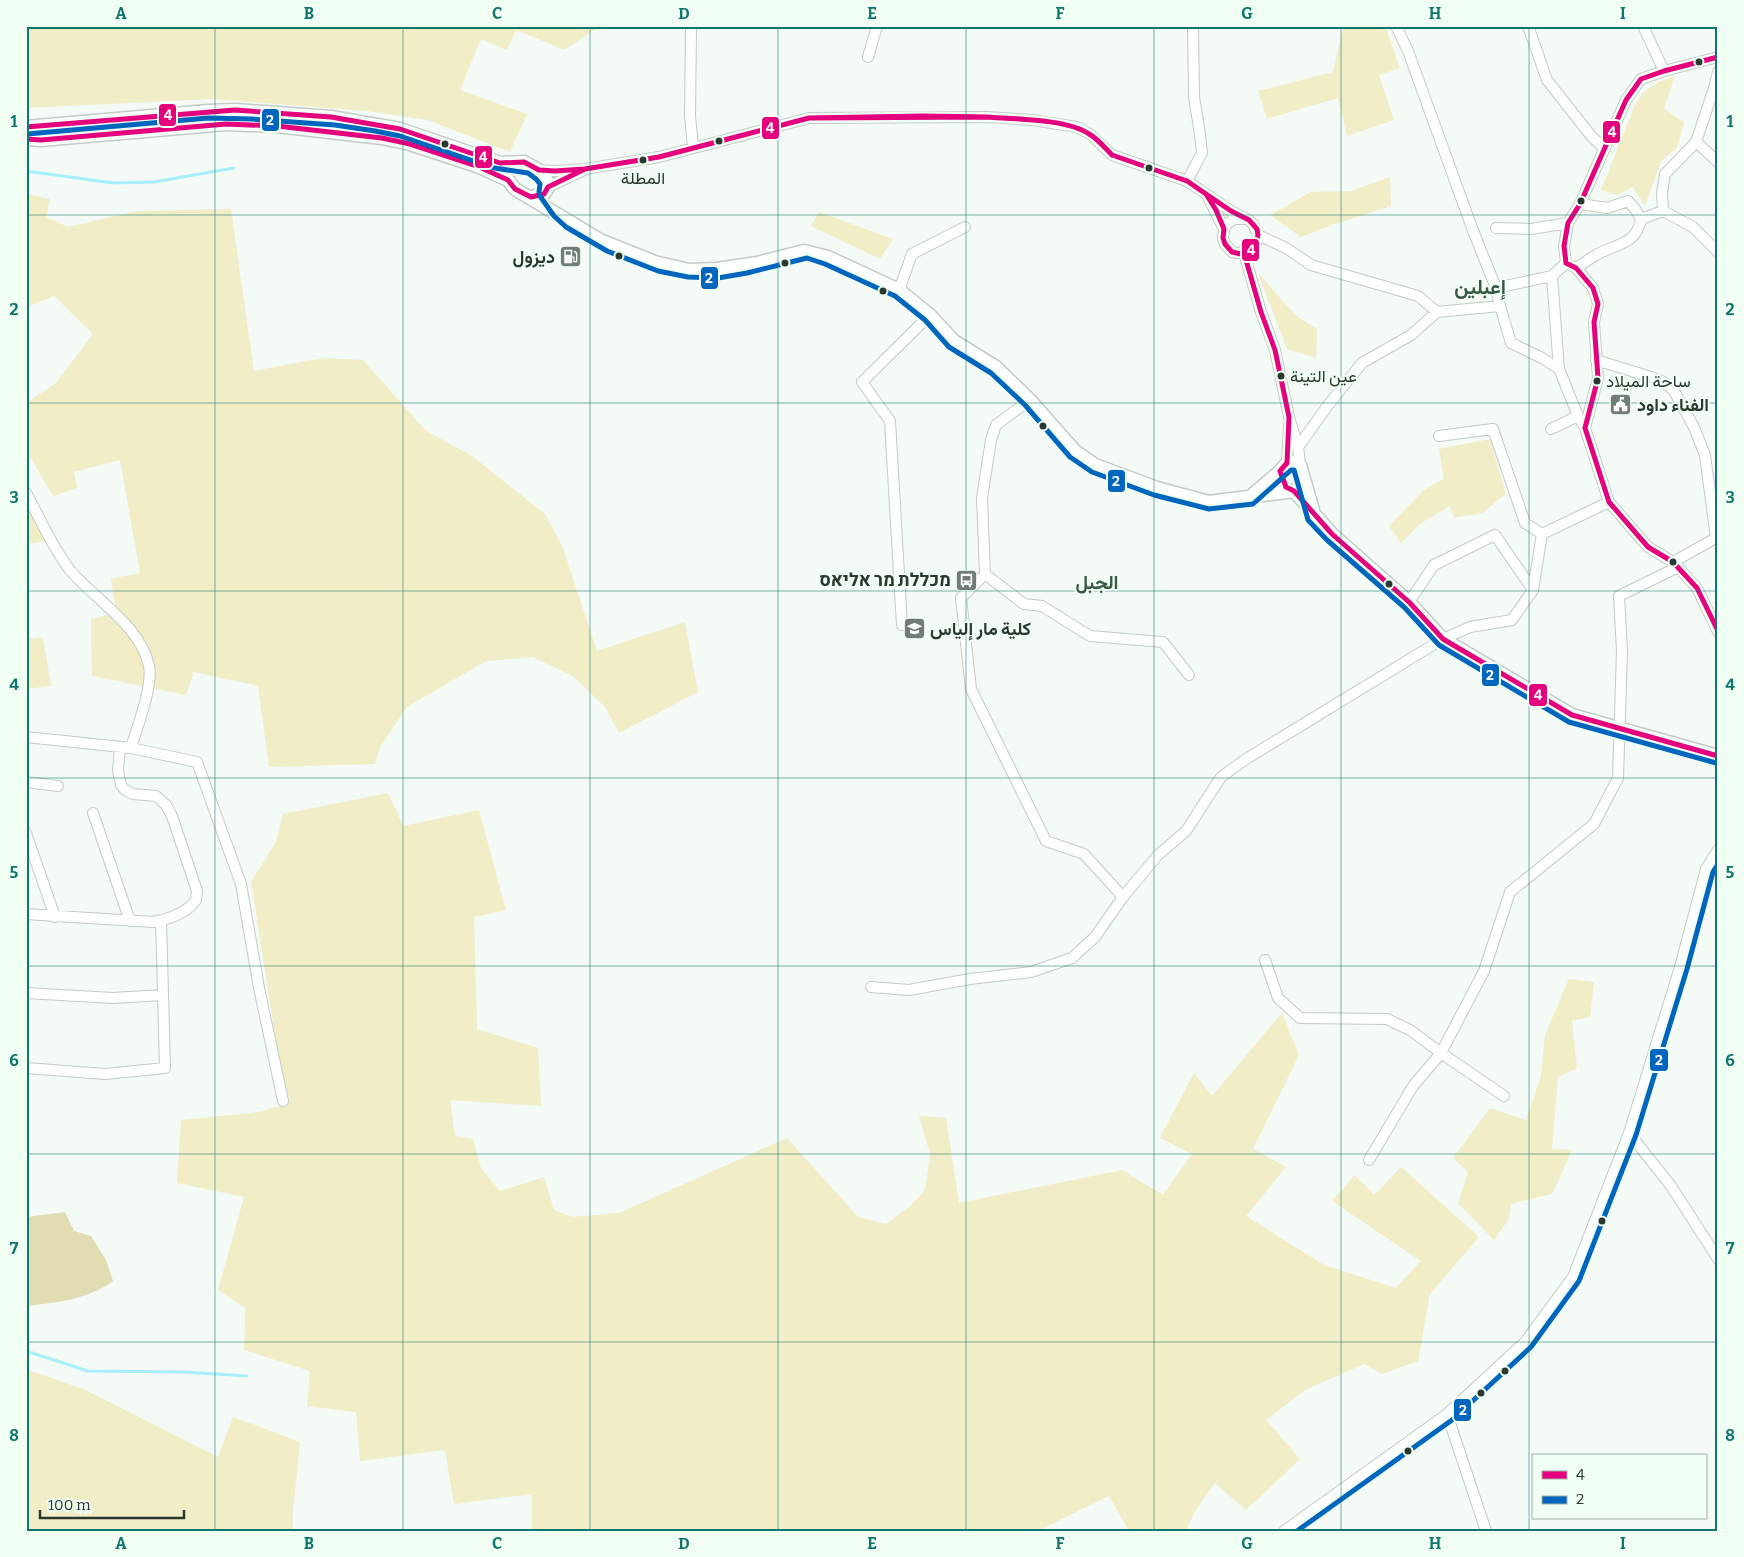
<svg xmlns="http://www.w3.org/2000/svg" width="1744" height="1557" font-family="Bitter,Vazirmatn,Heebo,serif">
	<rect width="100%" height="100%" fill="#f4faf5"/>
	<path fill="#f1edc7" d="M26,26H600L564,50L516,30L507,50L481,39L460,90L527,114L510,152L428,120L367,111L212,99L26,108Z
		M1346,26H1385L1400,68L1379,75L1394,120L1347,136L1338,98L1267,119L1258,91L1333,72L1343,27Z
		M1675,76L1664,109L1684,122L1677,148L1661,161L1645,206L1633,187L1617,195L1601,190L1634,107L1642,93L1659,82Z
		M1390,177L1391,206L1332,225L1301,237L1270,215L1311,192L1351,191Z
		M26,194L50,199L46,217L68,227L137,211L231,209L254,371L322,358L363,360L426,431L472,456L545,514L563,548L597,651L685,622L698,692L619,733L605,707L574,677L533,657L486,661L407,707L380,747L375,764L269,767L258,686L194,672L186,695L92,676L91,619L116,613L111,579L140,573L120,460L74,472L77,488L53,496L26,450V403L56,383L93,334L54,296L26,307Z
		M819,212L893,239L880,259L811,226Z
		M1258,273L1296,316L1317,329L1316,358L1287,349Z
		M1490,439L1506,494L1482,513L1454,518L1450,506L1421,523L1401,543L1389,526L1424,490L1444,479L1439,449Z
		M26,500L53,540L26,544Z
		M43,637L51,686L26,689V639Z
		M388,793L403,826L479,810L506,910L474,917L477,1029L538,1048L541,1106L450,1100L455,1136L473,1139L481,1168L500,1191L544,1177L554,1210L572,1217L619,1213L787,1138L858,1217L886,1224L909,1207L925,1190L930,1154L919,1116L946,1118L959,1203L1122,1170L1163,1195L1192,1154L1160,1138L1194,1073L1212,1096L1282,1013L1299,1055L1253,1149L1286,1167L1246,1216L1324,1265L1396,1288L1421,1261L1332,1201L1355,1175L1374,1195L1401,1167L1479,1237L1430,1294L1418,1361L1382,1374L1364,1364L1305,1390L1266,1420L1300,1459L1246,1510L1215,1483L1195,1511L1186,1531H1129L1109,1496L1037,1531H532V1494L454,1504L445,1450L360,1461L356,1412L307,1406L310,1371L244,1350L245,1308L218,1290L244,1197L177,1183L181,1120L252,1113L286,1105L251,882L276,842L283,814Z
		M1569,979L1594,982L1590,1017L1572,1021L1577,1068L1558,1077L1552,1149L1572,1150L1552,1194L1511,1204L1509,1219L1494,1240L1458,1203L1468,1172L1453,1158L1490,1108L1526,1120L1541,1076L1545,1035Z
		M26,1369L83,1389L218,1457L233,1417L300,1442L293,1512V1531H26Z"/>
	<path fill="#e1dcb1" d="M65,1212L74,1231L91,1236L106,1260L113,1281C89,1299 55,1303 26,1306V1217Z"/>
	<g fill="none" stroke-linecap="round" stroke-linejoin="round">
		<path stroke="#a8effc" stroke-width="3" d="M26,171L113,183L154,182L234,168
			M26,1351L88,1371L183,1372L247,1376"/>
		<defs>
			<path id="minor" d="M691,26L690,116L693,147
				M1396,26L1408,51L1472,228L1496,288L1500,306L1511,343L1542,358L1559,369L1578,416L1585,428
				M1528,26L1547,80L1592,137L1605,149
				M1643,26L1664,71
				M868,57L877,26
				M1696,142L1718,162
				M539,170L555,171L585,169L659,157L809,118L987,117L1032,120L1077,127L1090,134L1112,155L1187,181L1231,211L1249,220L1253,224L1258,235L1256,243L1247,252L1237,253L1232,252L1225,244L1223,238L1224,229L1227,224L1234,219H1245
				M1187,181L1202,153L1200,134L1194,97L1193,26
				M548,187L582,171
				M1209,199L1224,229
				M1580,204L1607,208L1628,201L1635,209L1641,219
				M1663,211L1662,193L1665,174L1696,142L1714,88L1718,72
				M1496,228L1531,229L1568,223
				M1258,235L1286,248L1311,265L1418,296L1437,312
				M1244,253L1261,312L1275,350L1289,417L1298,447L1300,465
				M1566,263L1576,268L1593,288L1598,304L1594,322L1598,378L1585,428L1609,502L1648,547L1673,562L1697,588L1718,632
				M1566,263L1564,246L1568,223L1580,204L1626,100L1641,79L1664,71L1718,57
				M1576,268C1583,264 1589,259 1596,255C1615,244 1637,245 1641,219L1663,211L1693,227L1718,252
				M1552,276L1559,369
				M1496,288L1552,276L1566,263
				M899,290L912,254L965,227
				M1596,360L1651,377L1664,382L1674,391L1694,427L1705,455L1716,538L1673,562
				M1030,400L996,425L991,440L982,498L985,574L1024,604L1042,606L1090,636L1163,642L1189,675
				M1551,429L1578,416
				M1439,436L1493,429L1525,523L1542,534
				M1298,447L1329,404L1362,363L1411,335L1437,312L1500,306
				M1287,463L1289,425
				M26,493C40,518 52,547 70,570C94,599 141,626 149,666C153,687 137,727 131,748
				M985,574L961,598L971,689L1046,841L1084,854L1123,897
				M1409,602L1434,565L1495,535L1533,590
				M902,625L890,421L862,382L930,315
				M26,737L131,748L197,762L241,884L259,988L283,1101
				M26,782L58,786
				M93,813L130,921
				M26,833L55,917
				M26,914L153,922C169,919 186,914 196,900L197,891L172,816L166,805L156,796L133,794L125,790L121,785L118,771L120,747
				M1265,960L1278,998L1300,1018L1387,1019L1410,1030L1441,1053L1504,1096
				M871,987L909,990L970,979L1031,972L1072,958L1095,937L1123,897L1158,855L1186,831L1221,777L1246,759L1443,639L1470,627L1512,620L1533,590L1542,534L1609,502
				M26,993L113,998L163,995
				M26,1068L105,1074L165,1068L161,920
				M1629,1133L1671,1186L1718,1259
				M1369,1160L1413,1086L1441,1053L1484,971L1510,892L1594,824L1618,778L1622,651L1619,596L1678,567
				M1447,1414L1486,1531
				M1284,1531L1447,1414L1525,1342L1573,1277L1629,1133L1680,967L1706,869L1718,850"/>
			<path id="major" d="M26,127L208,111L235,110L331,117L400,129L500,163L524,162L539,170L545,176L549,186L544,194L531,197
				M26,139L41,140L226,124L277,126L382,138L410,144L477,166L508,180L515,189L600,240L655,262L689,270L717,269L757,263L804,251L828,257L899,290L930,315L954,341L996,367L1030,400L1075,451L1095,465L1157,488L1209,502L1294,491L1301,487L1303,482
				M1294,491L1332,534L1409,602L1443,639L1572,715L1718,756
				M1251,496L1280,471L1287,463L1293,462L1300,465L1313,510"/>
		</defs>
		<use href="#minor" stroke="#c2ccc5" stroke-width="12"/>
		<use href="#major" stroke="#c2ccc5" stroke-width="15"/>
		<use href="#minor" stroke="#fdfefe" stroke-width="10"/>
		<use href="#major" stroke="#fdfefe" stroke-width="12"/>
		<defs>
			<path id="bus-1" d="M987,117C1014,119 1068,119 1089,134C1098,139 1105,148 1112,155
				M809,118L923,116L987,117
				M809,118L987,117
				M26,127L235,110L331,117L400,129L500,163L524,162L539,170L555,171L585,169
				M26,139L41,140L226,124L277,126L382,138L410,144L477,166L508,180L515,189L531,197L544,194L548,187L585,169
				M1112,155L1187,181
				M1112,155L1187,181
				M659,157L809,118
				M659,157L809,118
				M585,169L659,157
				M1187,181L1231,211L1249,220L1257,229L1258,235L1256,243L1250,251L1241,254L1232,252L1225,244L1223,238L1224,229L1216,210L1206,194Z
				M1244,253L1261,312L1275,350L1289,417L1287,463L1280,471L1286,487L1294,491L1332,534L1409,602L1443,639L1572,715L1718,756
				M1566,263L1576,268L1593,288L1598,304L1594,322L1598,378L1585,428L1609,502L1648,547L1673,562L1697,588L1718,631
				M1566,263L1564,246L1568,223L1580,204L1626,100L1641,79L1664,71L1718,57"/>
			<path id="bus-2" d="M27,134L208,118L252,119L335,125L375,131L400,136L494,168L528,173L536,179L540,184L539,192L540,196L554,216L566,227L607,251L658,271L688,277L718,278L747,273L807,258L825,264L895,296L925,320L949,347L991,373L1025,405L1070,457L1092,472L1154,495L1209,509L1253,504L1291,470H1294L1308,520L1327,540L1404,607L1439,645L1569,722L1716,763
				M1297,1531L1452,1420L1531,1347L1579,1281L1636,1135L1687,969L1713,872L1718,864"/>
		</defs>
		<use href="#bus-1" stroke="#f0fef4" stroke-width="9"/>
		<use href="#bus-2" stroke="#f0fef4" stroke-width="9"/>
		<use href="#bus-1" stroke="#e5007d" stroke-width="5"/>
		<use href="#bus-2" stroke="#0065bd" stroke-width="5"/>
	</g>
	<path fill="none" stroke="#0f766e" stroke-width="1" stroke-opacity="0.55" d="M215,26V1531M403,26V1531M590,26V1531M778,26V1531M966,26V1531M1154,26V1531M1341,26V1531M1529,26V1531M26,215H1718M26,403H1718M26,591H1718M26,778H1718M26,966H1718M26,1154H1718M26,1342H1718"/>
	<defs>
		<symbol id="fuel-square" viewBox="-11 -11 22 22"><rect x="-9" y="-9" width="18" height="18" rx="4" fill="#717c74" stroke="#f0fef4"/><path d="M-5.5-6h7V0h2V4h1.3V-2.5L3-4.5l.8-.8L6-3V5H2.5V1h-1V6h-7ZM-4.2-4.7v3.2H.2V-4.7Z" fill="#fff"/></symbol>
		<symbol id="civic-square" viewBox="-11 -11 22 22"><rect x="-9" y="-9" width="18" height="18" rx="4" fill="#717c74" stroke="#f0fef4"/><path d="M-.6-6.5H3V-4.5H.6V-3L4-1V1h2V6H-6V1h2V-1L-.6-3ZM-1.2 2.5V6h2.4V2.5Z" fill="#fff"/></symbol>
		<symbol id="bus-square" viewBox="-11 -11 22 22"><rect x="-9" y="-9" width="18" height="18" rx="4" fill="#717c74" stroke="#f0fef4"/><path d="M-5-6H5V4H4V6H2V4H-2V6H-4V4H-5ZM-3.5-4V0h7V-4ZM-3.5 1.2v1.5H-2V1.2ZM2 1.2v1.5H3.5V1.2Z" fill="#fff"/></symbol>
		<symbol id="university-square" viewBox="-11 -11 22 22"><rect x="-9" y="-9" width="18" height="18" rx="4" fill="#717c74" stroke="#f0fef4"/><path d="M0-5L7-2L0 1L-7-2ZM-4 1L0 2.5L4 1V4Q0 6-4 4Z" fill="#fff"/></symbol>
	</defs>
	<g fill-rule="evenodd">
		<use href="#fuel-square" x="558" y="244" width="25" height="25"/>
		<use href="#civic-square" x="1608" y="392" width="25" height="25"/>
		<use href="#bus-square" x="954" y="568" width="25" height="25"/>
		<use href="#university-square" x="902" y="616" width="25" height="25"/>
	</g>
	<g fill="#2a382f" stroke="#f0fef4" stroke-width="2">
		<circle cx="1699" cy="62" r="4.5"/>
		<circle cx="719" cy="141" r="4.5"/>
		<circle cx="445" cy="144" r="4.5"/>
		<circle cx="643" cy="160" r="4.5"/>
		<circle cx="1149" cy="168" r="4.5"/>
		<circle cx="1581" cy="201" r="4.5"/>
		<circle cx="619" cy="256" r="4.5"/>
		<circle cx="785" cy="263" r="4.5"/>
		<circle cx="883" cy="291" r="4.5"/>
		<circle cx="1281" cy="376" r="4.5"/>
		<circle cx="1597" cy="381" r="4.5"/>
		<circle cx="1043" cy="426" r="4.5"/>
		<circle cx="1673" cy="562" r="4.5"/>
		<circle cx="1389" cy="584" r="4.5"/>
		<circle cx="1602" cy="1221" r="4.5"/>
		<circle cx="1505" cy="1371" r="4.5"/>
		<circle cx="1481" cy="1393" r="4.5"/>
		<circle cx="1408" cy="1451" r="4.5"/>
	</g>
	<g text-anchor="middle" stroke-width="4" stroke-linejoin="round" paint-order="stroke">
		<g font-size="17" fill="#2a382f" stroke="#f0fef4" text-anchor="start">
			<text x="643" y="184" text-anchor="middle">المطلة</text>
			<text x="1290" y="382">عين التينة</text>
			<text x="1606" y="387">ساحة الميلاد</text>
		</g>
		<g font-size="18" font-weight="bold" fill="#2a382f" stroke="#f0fef4" text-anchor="end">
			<text x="555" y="263">ديزول</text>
			<text x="1637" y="411" text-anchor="start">الفناء داود</text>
			<text x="951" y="586">מכללת מר אליאס</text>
			<text x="930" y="635" text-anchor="start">كلية مار إلياس</text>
		</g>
		<g font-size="19" font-weight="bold" fill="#395844" stroke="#f0fef4">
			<text x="1097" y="589">الجبل</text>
		</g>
		<g font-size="20" font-weight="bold" fill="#395844" stroke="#f0fef4">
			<text x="1480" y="294">إعبلين</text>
		</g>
	</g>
	<g stroke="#f0fef4" stroke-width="2">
		<rect x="158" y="103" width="19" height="24" rx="5" fill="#e5007d"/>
		<rect x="261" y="108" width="19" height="24" rx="5" fill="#0065bd"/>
		<rect x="761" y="116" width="19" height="24" rx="5" fill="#e5007d"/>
		<rect x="1602" y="120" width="19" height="24" rx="5" fill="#e5007d"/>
		<rect x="474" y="145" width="19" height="24" rx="5" fill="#e5007d"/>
		<rect x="1241" y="238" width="19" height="24" rx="5" fill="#e5007d"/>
		<rect x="700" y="266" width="19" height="24" rx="5" fill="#0065bd"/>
		<rect x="1107" y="469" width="19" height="24" rx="5" fill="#0065bd"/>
		<rect x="1481" y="663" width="19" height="24" rx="5" fill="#0065bd"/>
		<rect x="1528" y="683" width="20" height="24" rx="5" fill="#e5007d"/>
		<rect x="1649" y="1048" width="20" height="24" rx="5" fill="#0065bd"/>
		<rect x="1453" y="1398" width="19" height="24" rx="5" fill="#0065bd"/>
	</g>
	<g font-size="14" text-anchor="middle" font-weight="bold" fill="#fff">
		<text x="168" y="120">4</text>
		<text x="270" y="125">2</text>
		<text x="770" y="133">4</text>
		<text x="1612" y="137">4</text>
		<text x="483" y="162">4</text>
		<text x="1251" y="255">4</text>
		<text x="709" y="283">2</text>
		<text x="1116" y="486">2</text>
		<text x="1490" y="680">2</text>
		<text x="1538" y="700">4</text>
		<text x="1659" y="1065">2</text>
		<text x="1463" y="1415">2</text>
	</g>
	<rect width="1744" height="1557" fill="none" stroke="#f0fef4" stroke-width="55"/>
	<rect x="1532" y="1454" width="175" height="65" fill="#f0fef4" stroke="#a1afa5"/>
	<rect x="1542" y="1471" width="25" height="8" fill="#e5007d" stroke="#a1afa5"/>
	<text x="1576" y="1480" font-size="15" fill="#2a382f">4</text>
	<rect x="1542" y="1496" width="25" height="8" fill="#0065bd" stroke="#a1afa5"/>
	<text x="1576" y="1504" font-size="15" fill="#2a382f">2</text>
	<path d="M40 1510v8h144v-8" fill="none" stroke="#2a382f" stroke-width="2.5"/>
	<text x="48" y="1510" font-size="15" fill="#2a382f" stroke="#f0fef4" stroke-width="4" paint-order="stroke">100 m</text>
	<rect x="28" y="28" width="1688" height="1502" fill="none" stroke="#0f766e" stroke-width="2"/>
	<g font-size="16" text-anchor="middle" font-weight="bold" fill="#0f766e">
		<text x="121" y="19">A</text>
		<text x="309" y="19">B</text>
		<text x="497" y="19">C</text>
		<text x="684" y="19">D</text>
		<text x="872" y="19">E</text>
		<text x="1060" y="19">F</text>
		<text x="1247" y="19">G</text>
		<text x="1435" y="19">H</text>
		<text x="1623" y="19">I</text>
		<text x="14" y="127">1</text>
		<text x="1730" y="127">1</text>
		<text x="14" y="315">2</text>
		<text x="1730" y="315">2</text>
		<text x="14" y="503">3</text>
		<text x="1730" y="503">3</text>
		<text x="14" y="690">4</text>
		<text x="1730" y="690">4</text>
		<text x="14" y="878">5</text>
		<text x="1730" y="878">5</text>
		<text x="14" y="1066">6</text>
		<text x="1730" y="1066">6</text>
		<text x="14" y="1254">7</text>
		<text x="1730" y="1254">7</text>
		<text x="14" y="1441">8</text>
		<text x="1730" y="1441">8</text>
		<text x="121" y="1549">A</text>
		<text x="309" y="1549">B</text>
		<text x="497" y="1549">C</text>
		<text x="684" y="1549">D</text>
		<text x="872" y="1549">E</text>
		<text x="1060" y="1549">F</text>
		<text x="1247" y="1549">G</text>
		<text x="1435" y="1549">H</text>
		<text x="1623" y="1549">I</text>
	</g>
</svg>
